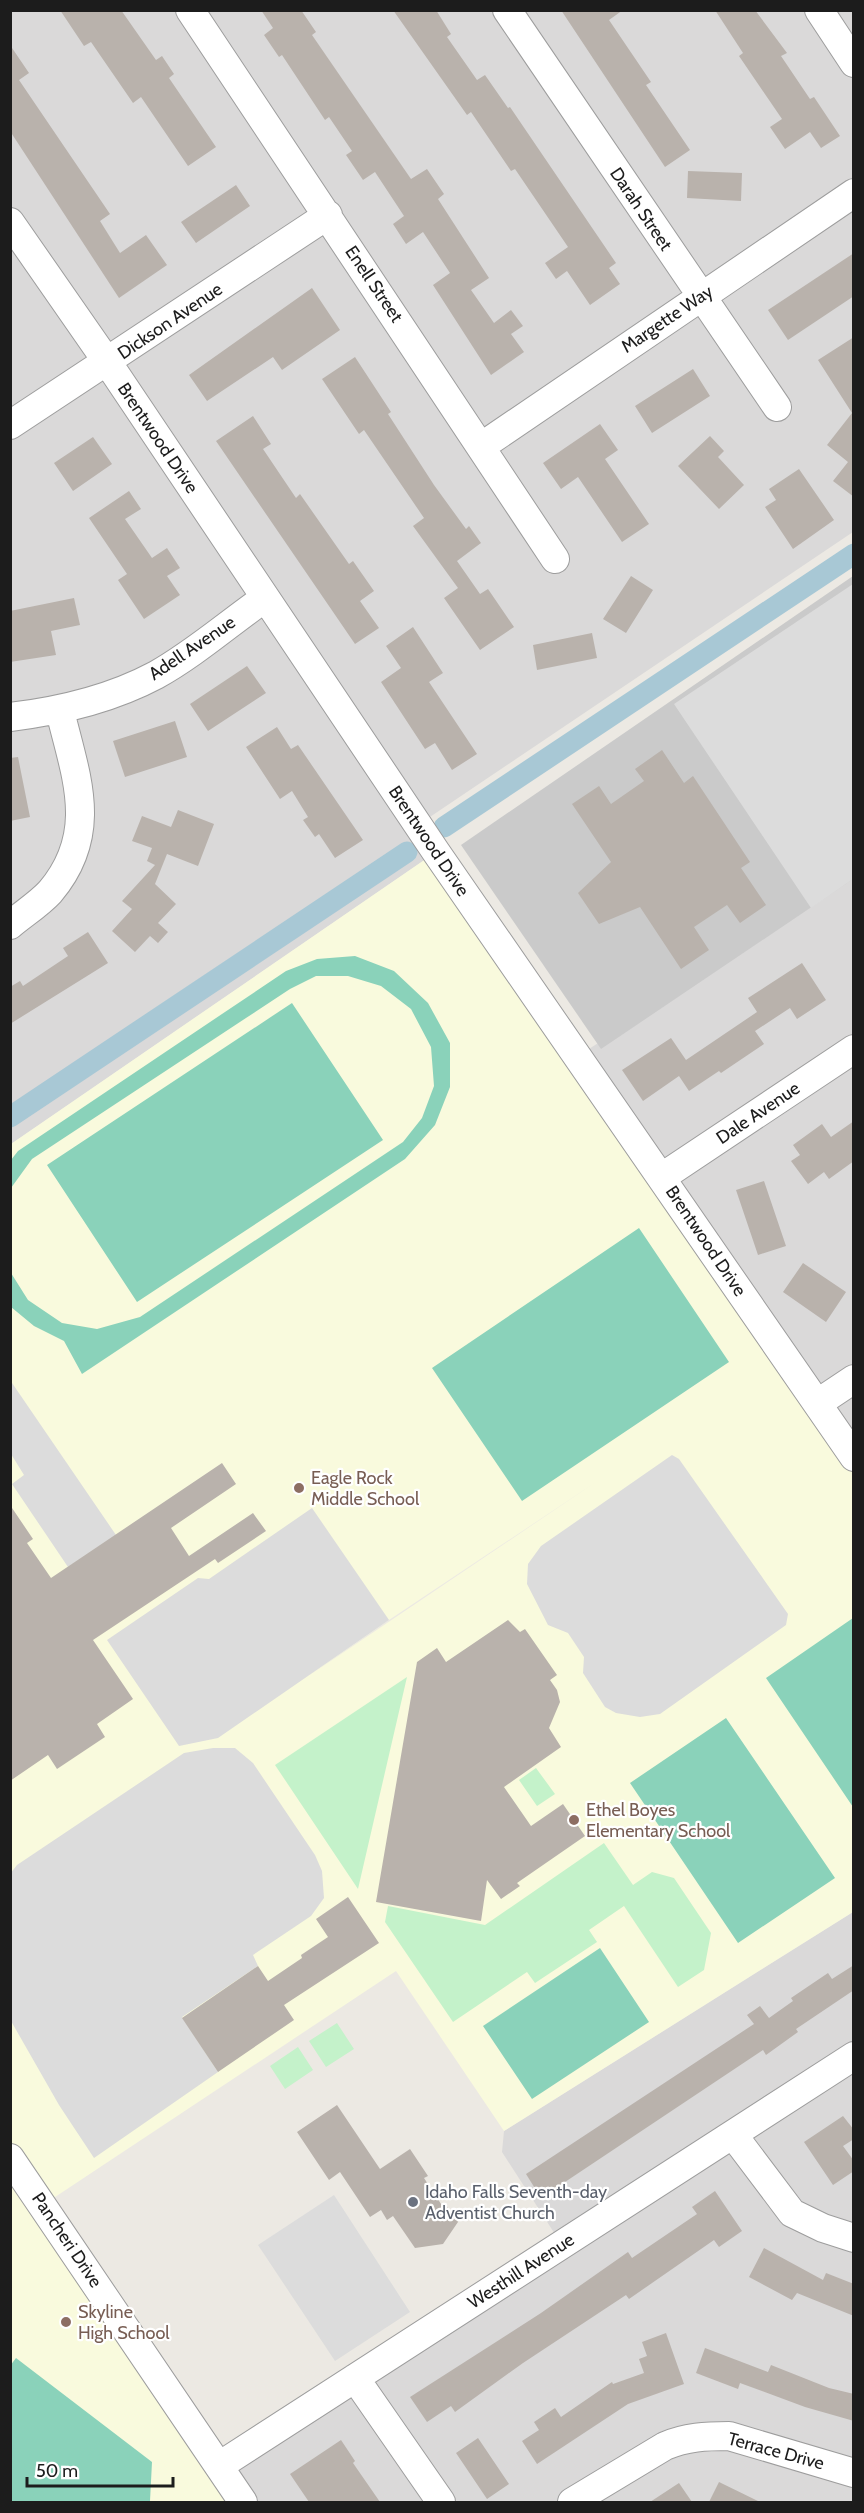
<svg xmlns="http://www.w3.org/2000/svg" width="864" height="2513" font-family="Cabin,sans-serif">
	<rect width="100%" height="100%" fill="#ece9e3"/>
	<path fill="#dad9d9" d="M11,11H853V532L418,825L436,852L11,1144Z
		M853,879V1457L578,1056Z
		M853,1912V2502H243L219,2466L562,2245L502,2152L504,2131Z"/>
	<path fill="#f9fadd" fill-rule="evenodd" d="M436,852L853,1457V1912L504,2131L396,1971L43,2205L243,2502H11V1144ZM596,1482L307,1677L389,1620Z"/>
	<path fill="#cacaca" d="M853,576V879L601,1049L461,845Z"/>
	<path fill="#c4f2ca" d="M407,1677L358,1889L275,1765Z
		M536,1768L555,1794L537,1806L519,1780Z
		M604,1843L633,1885L652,1872L674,1878L711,1933L704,1970L678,1987L624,1906L589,1930L597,1942L535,1983L527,1972L453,2022L385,1922L388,1906L485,1925Z
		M337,2023L354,2049L326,2067L309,2041Z
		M298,2047L313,2070L285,2089L270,2066Z"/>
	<path fill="#8ad2ba" d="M355,956L394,971L428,1003L450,1043V1087L435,1125L405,1159L82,1374L64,1341L34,1326L11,1307V1273L28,1300L62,1323L97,1329L140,1317L403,1142L422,1118L434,1086L431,1047L411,1009L381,986L348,976H316L290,989L32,1159L11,1188V1160L18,1151L286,971L317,959Z
		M292,1003L383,1140L137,1302L47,1165Z
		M639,1228L729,1362L522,1501L432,1368Z
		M853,1618V1807L766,1678Z
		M726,1718L835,1878L738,1943L630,1783Z
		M600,1948L649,2022L532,2099L483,2026Z
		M16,2358L152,2462L150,2501L11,2502L10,2366Z"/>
	<path fill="#dcdcdc" d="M853,584V879L811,908L674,704Z
		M10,1380L116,1535L68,1567L12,1484L24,1475L11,1454Z
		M672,1455L679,1459L788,1614L786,1625L660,1714L640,1717L616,1713L605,1707L583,1673L584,1657L568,1633L548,1625L527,1584L528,1564L541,1546Z
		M312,1508L389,1620L218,1738L179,1746L107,1640L198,1578L209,1579Z
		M213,1748H235L253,1763L315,1855L322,1871L324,1898L311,1916L253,1955L258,1966L182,2017L218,2072L94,2158L59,2105L11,2021L10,1874L17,1865L184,1753Z
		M334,2195L410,2312L335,2361L258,2245Z"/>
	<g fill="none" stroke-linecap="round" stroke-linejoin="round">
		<path stroke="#a8c8d5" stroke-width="21" d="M444,827L854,554
			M10,1117L407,852"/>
	</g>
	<path fill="#b9b2ac" d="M60,10H121L156,60L162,56L174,74L169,78L216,147L188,166L141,97L133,103L91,42L84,46Z
		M261,10H301L316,32L312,35L411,179L427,169L444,194L438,199L489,278L471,290L494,323L511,310L523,326L511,334L524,352L491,375L433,285L450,273L423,232L406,244L393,224L404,216L375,172L363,180L346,155L352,151L329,117L325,120L282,55L279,57L264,35L273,28Z
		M393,10H436L451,34L447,37L477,80L485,75L508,108L510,107L616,263L609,268L620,284L590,305L567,271L556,279L545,263L568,247L515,169L511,171L471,112L467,115Z
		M561,10H623L609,20L651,82L646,85L690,150L665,167Z
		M715,10H755L787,53L781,56L810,99L814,97L840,136L821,148L810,132L785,149L770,127L782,119L739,56L743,53Z
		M10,45L29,73L19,80L110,214L100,221L120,253L146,235L167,265L119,298L10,131Z
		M688,171L742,173L741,201L687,198Z
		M236,185L250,206L196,243L181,222Z
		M854,253V296L788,340L768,310Z
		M312,288L340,330L282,370L273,357L207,401L189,375Z
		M854,337V497L833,481L848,462L827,445L852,413L818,360Z
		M355,357L391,412L388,414L434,485L466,529L469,526L481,543L457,561L480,594L488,589L514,627L480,650L444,598L458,588L413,526L424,518L364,430L359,434L322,379Z
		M693,369L710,396L652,433L635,406Z
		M253,416L271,444L263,449L296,498L300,494L349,564L353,561L374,591L360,601L379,628L355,644L216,441Z
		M600,424L618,450L605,459L649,524L622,542L578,477L561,489L543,463Z
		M710,436L724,451L718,457L744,485L719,509L678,466Z
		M93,437L112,464L73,491L54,463Z
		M799,469L834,520L793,549L765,507L776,500L769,489Z
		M129,491L141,509L125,519L152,558L167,548L180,568L167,576L180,595L144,619L118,580L127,574L89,518Z
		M631,576L653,590L626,633L603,619Z
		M74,598L80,625L51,631L56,655L10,662V611Z
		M413,627L443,673L429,682L477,754L452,770L435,743L425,749L381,682L401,668L386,646Z
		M592,633L597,658L537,670L533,645Z
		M247,666L266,693L208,731L190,704Z
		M175,721L187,757L125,777L113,741Z
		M277,727L291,749L298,745L363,840L335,858L319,834L315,837L303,820L308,817L292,791L280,799L246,747Z
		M662,750L684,783L693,776L750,862L741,868L766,905L740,923L727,905L694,927L709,950L681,969L640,907L599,924L578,893L611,862L572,804L599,786L611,804L644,781L635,769Z
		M18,757L30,817L10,821V758Z
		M178,810L214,824L198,866L167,854L155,884L176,904L158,923L168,932L158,943L150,936L135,952L112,931L132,909L122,901L155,865L147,861L152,848L132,841L142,816L171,827Z
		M88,932L108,963L10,1024V987L20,981L23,986L68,956L63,948Z
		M802,963L826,1000L797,1019L790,1008L755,1031L764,1044L721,1073L719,1071L689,1091L679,1076L643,1101L622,1070L671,1038L686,1060L757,1012L748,998Z
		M854,1121V1161L829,1179L824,1172L808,1184L791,1161L800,1155L793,1145L822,1124L831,1137Z
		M764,1181L786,1246L758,1255L736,1190Z
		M803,1263L846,1292L826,1322L783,1292Z
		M222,1463L236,1484L171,1528L189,1556L253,1513L266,1531L218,1563L215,1559L93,1640L133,1699L97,1724L105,1737L57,1769L48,1755L10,1781V1505L33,1539L27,1543L51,1578Z
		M508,1620L520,1632L525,1629L557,1675L550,1680L557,1690L560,1702L549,1728L561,1747L504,1787L531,1826L563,1804L585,1836L517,1883L520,1886L501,1899L487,1880L481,1921L376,1902L417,1662L437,1648L446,1662Z
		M348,1897L379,1943L284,2005L294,2020L218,2072L182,2018L258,1966L268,1981L302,1958L301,1955L328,1937L316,1919Z
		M854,1965V1990L796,2029L798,2032L766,2055L763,2050L541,2198L526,2174L754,2024L747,2015L760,2006L769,2018L793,2001L791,1998L828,1973L832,1979Z
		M337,2105L380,2169L410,2149L428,2176L424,2178L443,2207L446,2205L458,2222L443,2244L415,2248L393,2216L387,2220L381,2210L370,2217L340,2172L329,2180L297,2132Z
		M843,2116L854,2130V2139L843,2146L854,2161V2171L833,2185L804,2142Z
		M715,2191L742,2231L719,2247L714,2240L629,2299L626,2295L523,2363L455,2412L451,2406L427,2422L410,2397L541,2313L628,2252L632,2258L697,2214L692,2207Z
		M764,2248L823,2280L826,2273L854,2284V2316L797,2293L792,2300L749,2277Z
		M666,2333L684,2384L628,2404L537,2464L522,2441L539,2430L534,2422L555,2408L561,2417L612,2382L613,2384L644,2373L639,2359L647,2356L642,2342Z
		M705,2348L768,2372L771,2365L829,2388L854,2394V2421L805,2407L740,2383L738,2389L696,2373Z
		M478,2438L509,2484L487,2499L456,2453Z
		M341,2440L355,2461L353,2463L380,2502H309L290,2474Z
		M719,2482L760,2502H709Z
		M679,2483L692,2502H650Z"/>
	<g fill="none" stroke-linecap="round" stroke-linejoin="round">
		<defs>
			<path id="minor" d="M190,10L555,559
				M507,10L777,407
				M819,10L854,63
				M10,222L108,363L436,852L854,1457
				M10,425L328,215
				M482,446L854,193
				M10,717C60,711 111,699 156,675C194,654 229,623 265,598
				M10,925C23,914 39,904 50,892C100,833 76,777 60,711
				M662,1177L854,1049
				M818,1403L854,1379
				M734,2136L792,2213L823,2228L854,2238
				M10,2158L243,2502
				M355,2378L441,2502
				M219,2466L854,2056
				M572,2502L665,2446C686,2437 706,2436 729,2436L854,2473"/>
		</defs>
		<use href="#minor" stroke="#9d9d9d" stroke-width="30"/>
		<use href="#minor" stroke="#fff" stroke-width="28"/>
	</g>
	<g fill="#8d6e63" stroke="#fff" stroke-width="2">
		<circle cx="299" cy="1488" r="6"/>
		<circle cx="574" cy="1820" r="6"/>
		<circle cx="66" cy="2322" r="6"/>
	</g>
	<circle fill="#6b7280" stroke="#fff" stroke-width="2" cx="413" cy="2202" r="6"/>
	<g text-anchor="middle" stroke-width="4.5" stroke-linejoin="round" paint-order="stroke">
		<g font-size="18" fill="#1c1c1c" stroke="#fff">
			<text transform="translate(641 209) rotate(56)" y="6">Darah Street</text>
			<text transform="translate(374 284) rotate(56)" y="6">Enell Street</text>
			<text transform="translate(667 319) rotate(-34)" y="6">Margette Way</text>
			<text transform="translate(170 321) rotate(-34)" y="6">Dickson Avenue</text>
			<text transform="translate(158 438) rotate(56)" y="6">Brentwood Drive</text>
			<text transform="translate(192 648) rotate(-34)" y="6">Adell Avenue</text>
			<text transform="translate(429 841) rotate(56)" y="6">Brentwood Drive</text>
			<text transform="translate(758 1113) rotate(-34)" y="6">Dale Avenue</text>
			<text transform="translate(706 1241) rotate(56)" y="6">Brentwood Drive</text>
			<text transform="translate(67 2240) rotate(56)" y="6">Pancheri Drive</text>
			<text transform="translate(521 2271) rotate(-33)" y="6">Westhill Avenue</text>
			<text transform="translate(776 2451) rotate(15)" y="6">Terrace Drive</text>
		</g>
		<g font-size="18" fill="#785e54" stroke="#fff" text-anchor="start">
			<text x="311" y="1484">Eagle Rock<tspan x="311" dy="21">Middle School</tspan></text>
			<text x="586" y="1816">Ethel Boyes<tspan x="586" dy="21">Elementary School</tspan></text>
			<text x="78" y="2318">Skyline<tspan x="78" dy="21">High School</tspan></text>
		</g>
		<g font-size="18" fill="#5b616d" stroke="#fff" text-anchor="start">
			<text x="425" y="2198">Idaho Falls Seventh-day<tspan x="425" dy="21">Adventist Church</tspan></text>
		</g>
	</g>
	<rect width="864" height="2513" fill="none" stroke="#1c1c1c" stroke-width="24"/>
	<path d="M27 2477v9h146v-9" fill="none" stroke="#1c1c1c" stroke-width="3"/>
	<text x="36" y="2477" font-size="18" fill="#1c1c1c" stroke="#ffffff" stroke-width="4.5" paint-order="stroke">50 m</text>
</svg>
